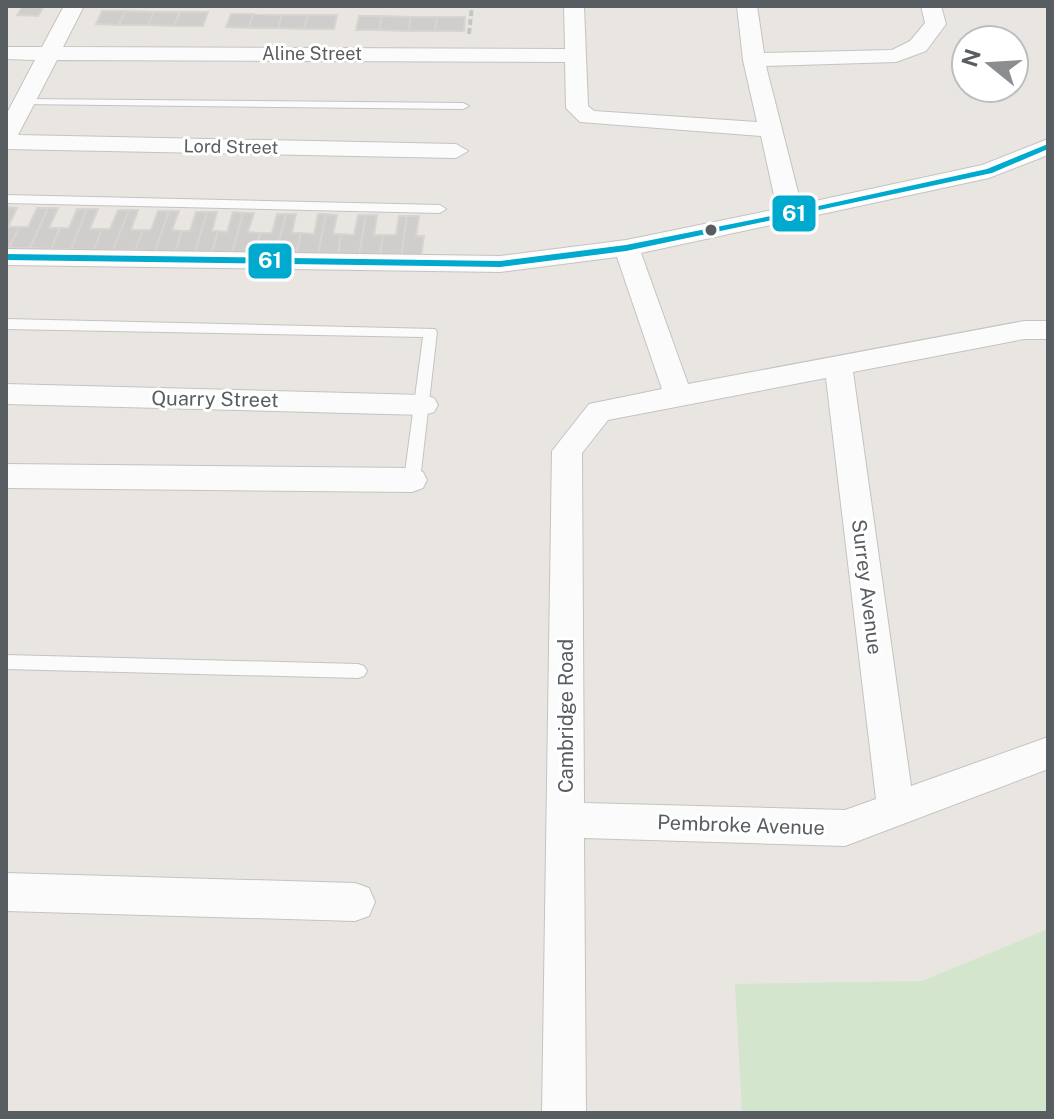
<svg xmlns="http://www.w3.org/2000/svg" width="1054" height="1119" font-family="'Public Sans',sans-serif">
	<rect width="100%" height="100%" fill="#e9e6e2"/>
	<path fill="#d3e5cc" d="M1048,929V1113H742L735,984L922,981Z"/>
	<path fill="#d0cecc" stroke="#d8d5d1" stroke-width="2" d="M23,6H44L38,16L17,15Z
		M102,11H125L119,25L96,24Z
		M125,11L154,12L148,25H119Z
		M154,12H180L174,26L148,25Z
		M180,12H208L203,26H174Z
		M231,14H253L249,28L226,27Z
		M253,14L282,15L278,28H249Z
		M282,15H308L304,29L278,28Z
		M308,15H337L334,29H304Z
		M359,16H382L379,30H356Z
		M382,16L411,17L408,31L379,30Z
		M411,17H437L435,31H408Z
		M437,17H465L464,31H435Z
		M6,207L17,208L8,227H19L9,248H6Z
		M37,208H48L30,248H9L19,227H28Z
		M48,208H58L49,228H60L51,249L30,248Z
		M77,209H87L71,249H51L60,228H69Z
		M87,209H98L90,229H102L94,250L71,249Z
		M118,210H129L113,250H94L102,229H110Z
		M129,210H138L131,230H143L135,250H113Z
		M158,211H169L155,251L135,250L143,230H151Z
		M169,211H179L172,230L182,231L175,252L155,251Z
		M196,212H207L195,252H175L182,231H190Z
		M207,212H217L212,231H218L212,252H195Z
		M233,212L243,213L232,253L212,252L218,231L227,232Z
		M243,213H254L248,232L260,233L255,253H232Z
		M277,214H286L276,253H255L260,233H272Z
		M286,214H296L292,233H301L296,254L276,253Z
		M318,214H326L318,254H296L301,233L314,234Z
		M326,214L337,215L333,234H341L338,255L318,254Z
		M358,215H366L359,255H338L341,234L354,235Z
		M366,215H377L374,235H383L380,255H359Z
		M399,216H407L401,256L380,255L383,235H396Z
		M407,216H419L416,236H424L421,257L401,256Z"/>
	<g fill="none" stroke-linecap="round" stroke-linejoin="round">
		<defs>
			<path id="service" d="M24,99L463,103L469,106L463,109L20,104V100Z
				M6,195L440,205L446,209L440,213L6,203Z
				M6,319L435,329L437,332L420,480L412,486L404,480L423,337L6,329Z
				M6,655L358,664L364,666L367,671L364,676L358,678L6,669Z"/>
			<path id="minor" d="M64,6H84L63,47L565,49L564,6H584L588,106L594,111L757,122L743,60L737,6H757L764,53L892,50L910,41L925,23L921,6H941L946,24L926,51L896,62L766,66L801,204L982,165L1048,139V155L989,178L641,253L688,384L1024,321H1048V339H1024L853,372L911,786L1048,737V769L845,846L584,838L586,1113H542L552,451L589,404L662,389L617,257L500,272L6,265V249L500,256L626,240L777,209L761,136L580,122L566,108L565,62L57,60L18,135L456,144L468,151L456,158L6,149V115L35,60L6,59V47H42ZM826,378L876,799L845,810L584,803L582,453L608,420Z
				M6,384L424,395L434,398L438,405L434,412L424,415L6,404Z
				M6,464L412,468L423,472L427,480L423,488L412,492L6,488Z
				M6,873L355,883L369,888L375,902L369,916L355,921L6,911Z"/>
		</defs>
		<use href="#service" stroke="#c4c3c3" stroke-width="2"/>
		<use href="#minor" stroke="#c4c3c3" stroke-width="2"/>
		<path stroke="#c2c8c4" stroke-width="4" stroke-dasharray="6 3" stroke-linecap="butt" d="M469,34L472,6"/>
		<use href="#service" fill="#fcfbfb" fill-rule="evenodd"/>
		<use href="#minor" fill="#fcfbfb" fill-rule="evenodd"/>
		<defs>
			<path id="bus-1" d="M1048,144V149L992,173L791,216L626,251L500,267L6,260V254L500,261L626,245L791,212L987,169Z"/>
		</defs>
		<use href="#bus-1" stroke="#fff" stroke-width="6"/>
		<use href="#bus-1" fill="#00a9ce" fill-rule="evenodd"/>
	</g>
	<circle fill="#585d61" stroke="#fff" stroke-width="3" cx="711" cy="230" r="7"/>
	<g text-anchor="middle" stroke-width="6" stroke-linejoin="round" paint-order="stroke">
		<g font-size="18" fill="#585d61" stroke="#fff">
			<text x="312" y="60">Aline Street</text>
			<text transform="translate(231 147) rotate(1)" y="6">Lord Street</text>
		</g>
		<g font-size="20" fill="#585d61" stroke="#fff">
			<text transform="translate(215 399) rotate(1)" y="7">Quarry Street</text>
			<text transform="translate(867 587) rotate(83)" y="7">Surrey Avenue</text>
			<text transform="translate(566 716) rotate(-90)" y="7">Cambridge Road</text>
			<text transform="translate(741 825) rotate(2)" y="7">Pembroke Avenue</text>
		</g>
	</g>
	<g stroke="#fff" stroke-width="3">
		<rect x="771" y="194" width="46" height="39" rx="8" fill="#00a9ce"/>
		<rect x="247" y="242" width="46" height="38" rx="8" fill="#00a9ce"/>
	</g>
	<g font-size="22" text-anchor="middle" font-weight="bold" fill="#fff">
		<text x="794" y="221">61</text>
		<text x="270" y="268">61</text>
	</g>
	<rect width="1054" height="1119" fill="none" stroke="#585d61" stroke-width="16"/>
	<g transform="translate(990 64) rotate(288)"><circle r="38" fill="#ffffff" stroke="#bcbec0" stroke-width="2"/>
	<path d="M0-6L14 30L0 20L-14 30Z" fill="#8b8d8e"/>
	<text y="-12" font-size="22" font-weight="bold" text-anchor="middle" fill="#585d61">N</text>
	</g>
</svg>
